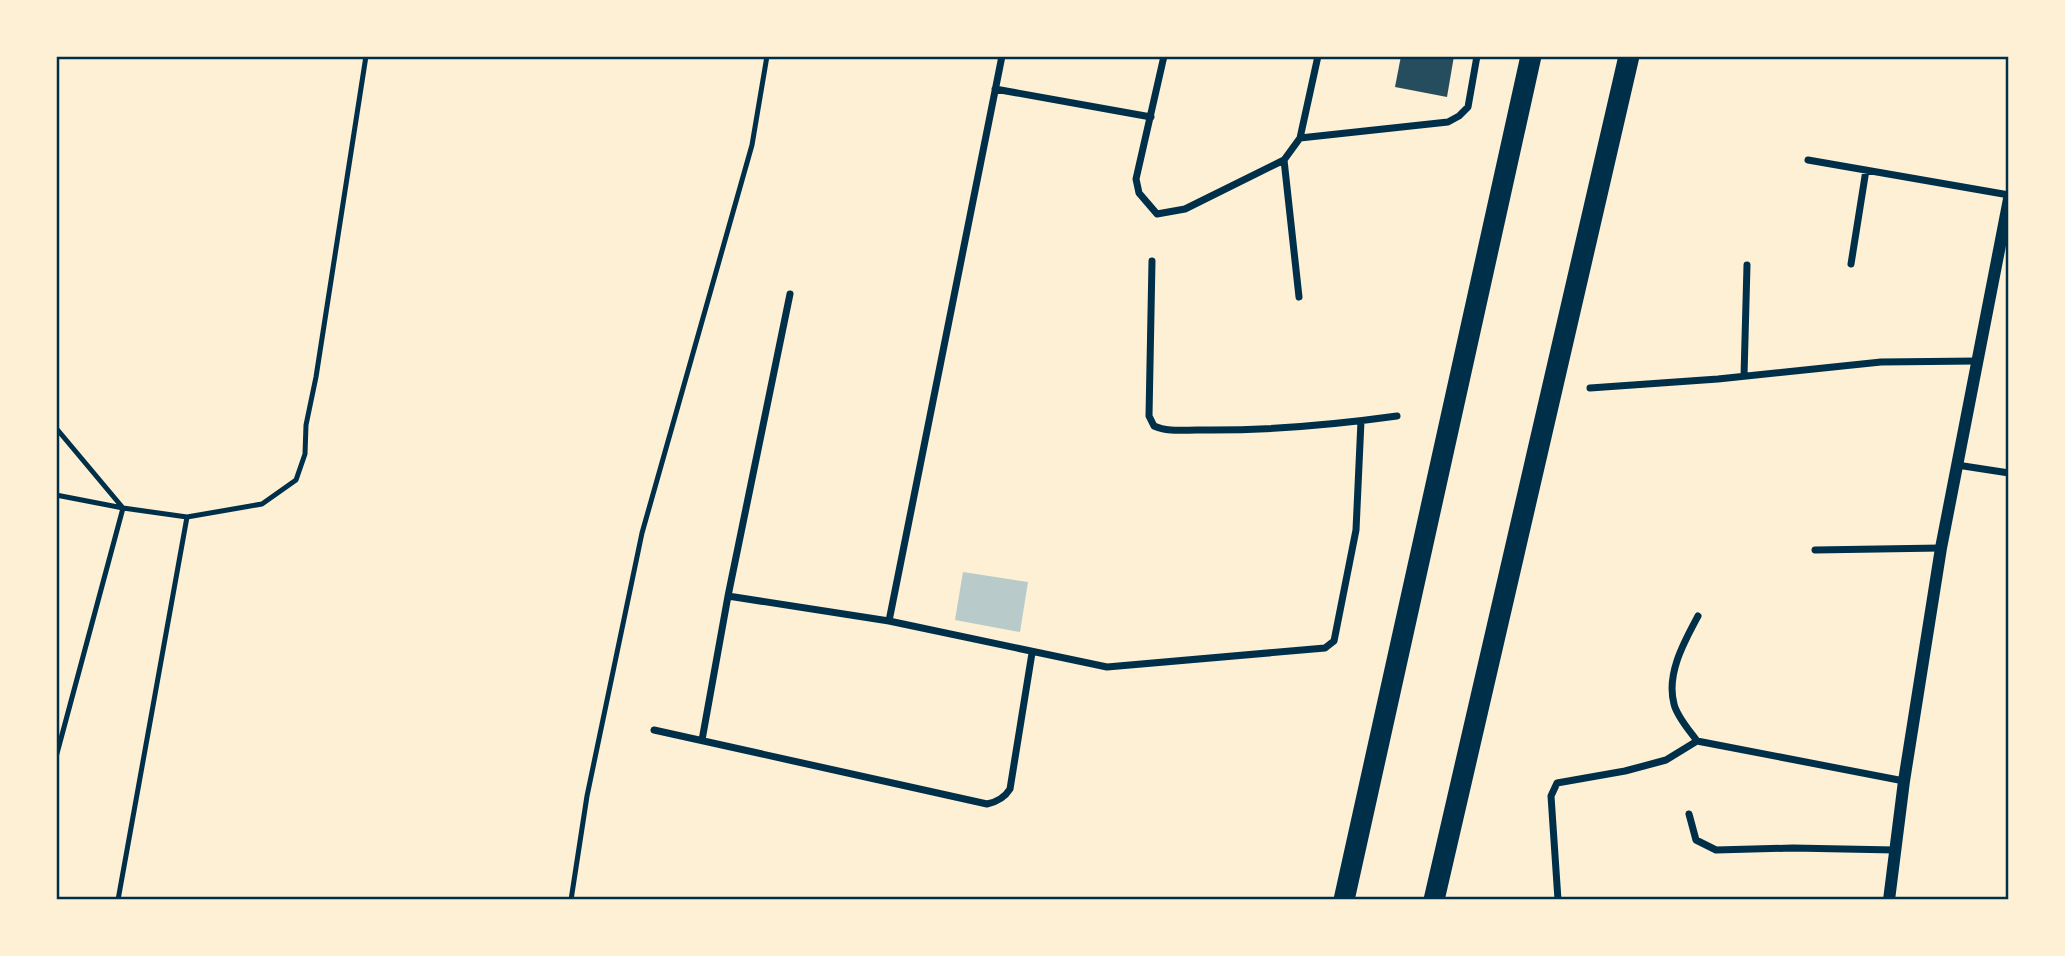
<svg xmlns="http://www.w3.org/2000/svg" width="2065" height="956" font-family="Commissioner,sans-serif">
	<rect width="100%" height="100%" fill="#fdf0d5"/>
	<path fill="#b9caca" d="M963,572L1028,582L1020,632L955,620Z"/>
	<path fill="#264d5e" d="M1401,56H1454L1447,97L1395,87Z"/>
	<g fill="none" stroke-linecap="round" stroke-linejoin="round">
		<path stroke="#003049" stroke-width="5" d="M56,428L123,508
			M56,495L123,508
			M56,757L123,508L187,517L262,504L296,480L305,454L306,425L316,377L366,56
			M118,900L187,517
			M571,900L587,796L642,533L752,145L767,56"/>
		<path stroke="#003049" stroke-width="7" d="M1164,56L1136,179L1139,193L1157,214L1185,209L1284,160L1300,138L1448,122L1459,116L1468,107L1477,56
			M995,89L1151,117
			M1300,138L1318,56
			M1284,160L1299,297
			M1808,160L2009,195
			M1152,261L1149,416L1154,426C1167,432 1183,430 1197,430C1263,431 1332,425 1397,416
			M1851,264L1866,170
			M1744,376L1747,265
			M1590,388L1718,379L1881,362L1977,361
			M1957,465L2009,473
			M1815,550L1941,548
			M728,596L889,621L1107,667L1325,648L1334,641L1335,636L1356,530L1361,421
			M889,621L1002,56
			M654,730L987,804C997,802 1005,797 1010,789L1032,653
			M702,740L728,596L790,294
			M1697,741C1690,731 1677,717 1674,704C1666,674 1684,642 1698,616
			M1689,814L1696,840L1716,850L1793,848L1895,850
			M1558,900L1551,796L1557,783L1625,771L1666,760L1697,741L1904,781"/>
		<path stroke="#003049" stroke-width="12" d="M1889,900L1904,781L1941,548L2009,199"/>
		<path stroke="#003049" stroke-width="21" d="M1344,900L1531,56
			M1434,900L1629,56"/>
	</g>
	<rect width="2065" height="956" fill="none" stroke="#fdf0d5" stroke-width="116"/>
	<rect x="58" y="58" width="1949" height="840" fill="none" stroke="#003049" stroke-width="2.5"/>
</svg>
